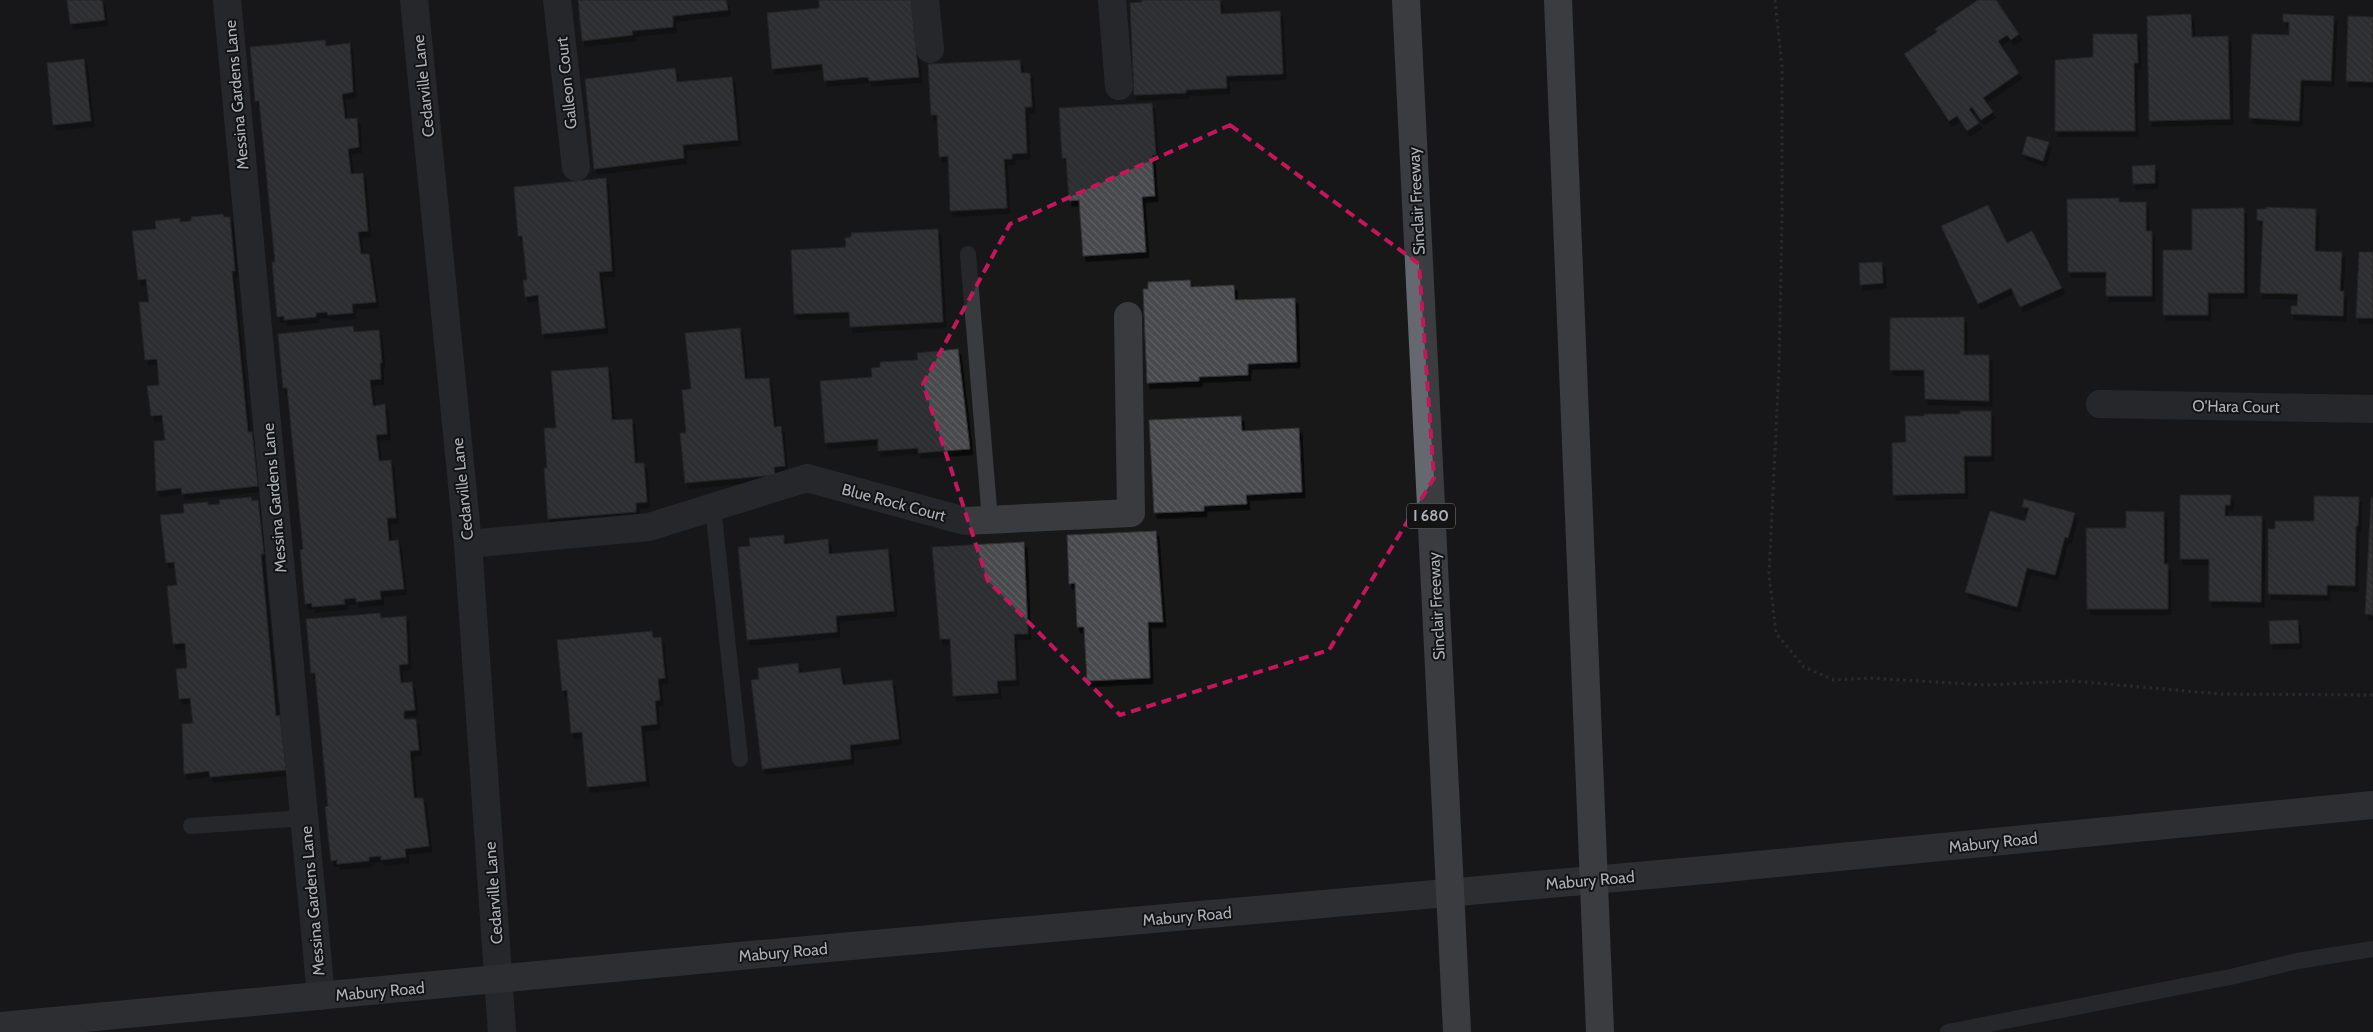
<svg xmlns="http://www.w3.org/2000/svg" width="2373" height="1032" font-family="Cabin,sans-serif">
	<defs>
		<pattern id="building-back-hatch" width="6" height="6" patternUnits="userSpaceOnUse" patternTransform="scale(1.25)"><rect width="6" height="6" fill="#47484c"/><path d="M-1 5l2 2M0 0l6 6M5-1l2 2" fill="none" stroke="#5f6064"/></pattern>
		<filter id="shadow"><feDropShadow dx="3" dy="5.5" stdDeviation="0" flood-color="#0009"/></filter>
	</defs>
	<rect width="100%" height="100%" fill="#181819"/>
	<path fill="url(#building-back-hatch)" stroke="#323235" filter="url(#shadow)" d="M67,0H102L105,20L70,24Z
		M578,0H726L728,10L673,16V27L632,31L633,35L582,41Z
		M819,0H911L919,77L869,81L868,77L824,81L822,64L772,69L767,13L819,8Z
		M1142,0H1220L1221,14L1280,11L1283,74L1226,76L1227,88L1186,90V93L1134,95L1130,3L1142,2Z
		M1978,0H1996L2019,34L2011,40L2007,35L1998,41L2019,73L1983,98L1993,112L1981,120L1972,107L1969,109L1979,123L1967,131L1957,116L1949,121L1904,54L1937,32L1935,29Z
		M2191,14L2192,37L2228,36L2230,119L2149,121L2147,16Z
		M2283,14L2334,16L2331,81L2301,80L2299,121L2249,118L2252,34L2289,35V22H2283Z
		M2348,16L2373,17V82L2346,81Z
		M2093,34H2137L2138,63H2134L2135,131H2055V60L2093,57Z
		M325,40L326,46L350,43L353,92L342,94L345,119L357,118L359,147L348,149L351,174L363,173L368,231L358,232L361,254H369L376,302L352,304L353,313L328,315L327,312L316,313V317L284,320V316L277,317L272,262H275L259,101H255L250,47Z
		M84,59L91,121L53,125L47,63Z
		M1020,60L1021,73H1030L1032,107H1025L1027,153L1012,154V159H1004L1007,208L950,211L948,156L939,157L937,115H931L928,64Z
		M675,68L677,82L732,77L738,140L683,145L684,158L594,169L585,79Z
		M1152,103L1156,155H1152L1155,196L1142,197L1146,252L1083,256L1079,200L1069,201L1066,158H1062L1059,108Z
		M2027,136L2049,142L2043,161L2022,154Z
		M2155,165V183L2133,184L2132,166Z
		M606,178L612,271L599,272L605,328L542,334L538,295L525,297L523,280H527L522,236H518L514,187Z
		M2119,198V202H2146V231H2152V296H2106V272H2068L2067,199Z
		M1988,205L2007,243L2032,231L2062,288L2020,307L2011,288L1978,304L1941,226Z
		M2266,207L2316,209L2315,251L2342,252L2340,291H2344L2343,316L2291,314V306H2297L2298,294L2260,293L2263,221L2257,220V209H2266Z
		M2244,208V293H2208V315H2163V250H2192V209Z
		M223,214L224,217H230L235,271H232L248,432H252L258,486L182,494L181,488L156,491L154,441L165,440L162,415L151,416L147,386L159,385L157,359L145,360L139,302H149L146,279L138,280L132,231L156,229L155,221L180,218V222L191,221V217Z
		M938,229L943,322L850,327L849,312L794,314L791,250L846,247L845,238L851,237V233Z
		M2359,252H2373V318H2356Z
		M1882,262L1883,283L1860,285L1859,263Z
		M1190,280L1191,287L1234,285L1235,300L1295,298L1297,362L1248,364V375L1199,377V381L1147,383L1143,289H1148V282Z
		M1964,317V355H1989V401L1925,399L1924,370H1890V318Z
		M353,326L354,332L379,330L382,363H380L381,379L370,380L373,406L385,404L387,434L376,435L379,461L391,460L396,518H387L389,541L398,540L404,589L380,591L381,599L356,602V598L344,599L345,604L312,607V603L305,604L300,550L303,549L287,388H283L278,334Z
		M740,328L745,379L769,378L774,427L781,426L785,466L774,467L775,475L685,483L680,433H686L682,390L691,389L685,333Z
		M958,349L970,449L918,453V448L878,451V439L825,443L820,381L872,377L871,368L880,367V362L918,360L917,353Z
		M608,367L612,420L632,419L635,463H644L647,502L636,503V512L548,519L544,468H547L544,428H556L551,371Z
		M1960,411H1991V456H1964L1965,493L1893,495L1892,443L1906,442L1905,416H1924V414H1960Z
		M1241,416L1242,431L1299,428L1302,492L1246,495L1247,504L1204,506V511L1154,513L1149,420Z
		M2180,495H2231L2230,505H2225V516H2262L2261,602L2209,601V559H2180Z
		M2314,496L2359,497L2358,526H2356L2355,586L2327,585V595L2268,594V529H2275V521H2314Z
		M251,497L252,501L258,500L264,554H261L276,716L280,715L286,770L210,777L209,771L184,774L182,724L193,723L190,698L179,699L176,669L187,668L185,643L173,644L167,586L177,585L174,562L166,563L160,515L184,513L183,504L208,502V505L220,504L219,500Z
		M2371,498H2373V615L2365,614Z
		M2024,499L2075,513L2068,538L2065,537L2055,575L2027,568L2017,607L1965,592L1990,511L2025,521L2029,508L2022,507Z
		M2126,511L2164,512V564H2168V609H2087L2086,528H2126Z
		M1156,531L1163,622H1148L1150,678L1087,681L1084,627H1077L1075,583L1069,584L1067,535Z
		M784,535V544L828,539L829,554L888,549L894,611L836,616L837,632L747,640L738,547L750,546L749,538Z
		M1024,542L1028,634H1014L1016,680L997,681L998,693L953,696L950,639H940L932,547Z
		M380,613L381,618L406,616L408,664L399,665L401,683L412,682L415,710L404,711V719H416L419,750L410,751L414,798H423L429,846L405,849L406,857L381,860V856L369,857V861L337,864V860L331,861L325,807L328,806L315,673H311L306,619Z
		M2298,620L2299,643L2270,644L2269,621Z
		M652,631L653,638L661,637L665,678L658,679L660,700L655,701L657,724L641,726L646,781L587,787L582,732L571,733L567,690L562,691L557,640Z
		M798,663L799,673L840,668L843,685L892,680L899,739L850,745L851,759L762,769L751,680L759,679L758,668Z"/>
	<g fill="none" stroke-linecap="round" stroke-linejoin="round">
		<path stroke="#3f4245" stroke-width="3" stroke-dasharray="2.5 4" stroke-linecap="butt" d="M1775,0L1782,67V218L1779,369L1769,574L1776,633L1804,667L1834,680L1869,678L1985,685L2072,681L2221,694L2373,695"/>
		<path stroke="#393b3e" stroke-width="16" d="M968,254L990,520
			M713,507L740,759
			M191,826L304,818
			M1948,1032L2235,976L2297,961L2373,949"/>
		<path stroke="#393b3e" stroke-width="28" d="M227,0L321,996
			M414,0L468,544L502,1032
			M557,0L576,167
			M925,0L930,49
			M1112,0L1119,86
			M2100,404L2373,409
			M468,544L649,527L807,478L965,521L1131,513L1128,316"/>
		<path stroke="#474a4e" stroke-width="28" d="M0,1026L750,955L1716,869L2373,805"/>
		<path stroke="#65696f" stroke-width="28" d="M1406,0L1457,1032
			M1558,0L1600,1032"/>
	</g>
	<path d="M0 0H2373V1032H0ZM1230,125L1419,264L1434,478L1329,650L1120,715L988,581L923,384L1010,224Z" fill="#181819" fill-opacity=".55" fill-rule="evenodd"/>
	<path fill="none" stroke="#c2185b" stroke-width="4" stroke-dasharray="10 6" stroke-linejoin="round" d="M1230,125L1419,264L1434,478L1329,650L1120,715L988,581L923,384L1010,224Z"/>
	<g text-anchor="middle" stroke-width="4" stroke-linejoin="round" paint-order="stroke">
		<rect fill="#131314" stroke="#7d8287" stroke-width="1" x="1407" y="503.5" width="48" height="25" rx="4"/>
		<g font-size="15" font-weight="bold" fill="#abb1b8">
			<text x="1431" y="521">I 680</text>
		</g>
		<g font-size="16" fill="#abb1b8" stroke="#131314">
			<text transform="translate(566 83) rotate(-96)" y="6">Galleon Court</text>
			<text transform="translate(423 86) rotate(-96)" y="6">Cedarville Lane</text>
			<text transform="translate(236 95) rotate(-95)" y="6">Messina Gardens Lane</text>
			<text transform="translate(1416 201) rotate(-93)" y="6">Sinclair Freeway</text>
			<text transform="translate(2236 406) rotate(1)" y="6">O'Hara Court</text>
			<text transform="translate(462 489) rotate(-96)" y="6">Cedarville Lane</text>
			<text transform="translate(274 498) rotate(-95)" y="6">Messina Gardens Lane</text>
			<text transform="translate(894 502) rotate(15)" y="6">Blue Rock Court</text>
			<text transform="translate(1436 606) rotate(-93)" y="6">Sinclair Freeway</text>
			<text transform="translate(1993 842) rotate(-6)" y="6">Mabury Road</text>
			<text transform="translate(1590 880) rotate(-5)" y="6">Mabury Road</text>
			<text transform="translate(493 893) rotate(-94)" y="6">Cedarville Lane</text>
			<text transform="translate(312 901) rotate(-95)" y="6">Messina Gardens Lane</text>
			<text transform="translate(1187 916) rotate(-5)" y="6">Mabury Road</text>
			<text transform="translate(783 952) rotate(-5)" y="6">Mabury Road</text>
			<text transform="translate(380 991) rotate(-5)" y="6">Mabury Road</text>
		</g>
	</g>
</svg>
